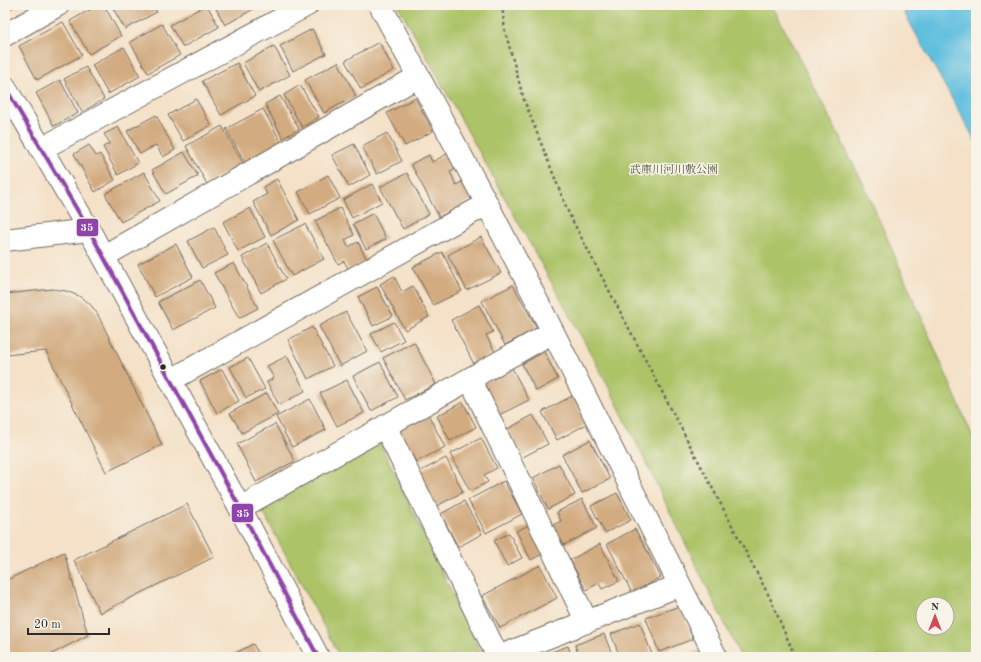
<svg xmlns="http://www.w3.org/2000/svg" width="981" height="662" font-family="'Old Standard TT','Noto Serif JP',serif">
	<rect width="100%" height="100%" fill="#f7f3e8"/>
	<filter id="ink" filterUnits="userSpaceOnUse"><feTurbulence type="fractalNoise" baseFrequency=".025" numOctaves="2"/><feDisplacementMap in="SourceGraphic" scale="8" xChannelSelector="R" yChannelSelector="G"/><feConvolveMatrix kernelMatrix="1 2 1 2 8 2 1 2 1" color-interpolation-filters="sRGB"/></filter>
	<filter id="wash" filterUnits="userSpaceOnUse"><feTurbulence type="fractalNoise" baseFrequency=".012" numOctaves="4" result="noise"/><feDisplacementMap in="SourceGraphic" scale="16" xChannelSelector="R" yChannelSelector="G"/><feGaussianBlur stdDeviation="0.9" result="paint"/><feColorMatrix in="noise" values="0 0 0 0 0 0 0 0 0 0 0 0 0 0 0 0 0 1.4 0 .05"/><feComposite in="paint" operator="in"/></filter>
	<g filter="url(#wash)">
		<rect width="100%" height="100%" fill="#f4e1c7"/>
		<path fill="#acc367" stroke="#6c7749" fill-rule="evenodd" d="M398,5H772L865,187L976,444V657H741L607,383ZM923,604H947V628H923Z
			M380,443L481,653L472,657H340L261,508Z"/>
		<path fill="#61bfdf" stroke="#467585" d="M900,5H976V142Z"/>
		<g id="blocks">
			<path fill="#d2ab80" d="M5,5H17L5,12Z
				M98,5H104L121,36L89,54L70,21Z
				M111,5H153L157,12L125,29Z
				M206,5H207L219,27L183,47L170,25Z
				M214,5H256L257,7L225,25Z
				M63,22L82,55L37,80L19,46Z
				M162,24L180,55L148,73L130,42Z
				M312,29L326,54L293,71L280,46Z
				M379,42L394,70L361,89L345,61Z
				M274,46L290,75L259,92L243,63Z
				M124,47L140,76L108,94L92,65Z
				M338,62L356,96L324,113L305,80Z
				M237,63L255,96L221,115L202,81Z
				M86,67L104,99L82,112L64,79Z
				M60,80L78,113L54,126L36,93Z
				M300,85L319,117L302,127L284,95Z
				M280,96L299,129L283,138L265,104Z
				M415,98L433,131L405,146L387,113Z
				M196,99L211,125L183,141L168,115Z
				M263,109L281,142L245,162L226,129Z
				M156,115L175,150L163,157L156,145L140,154L127,131Z
				M222,126L243,163L207,184L186,146Z
				M118,127L138,163L118,175L103,147L110,143L104,134Z
				M387,133L402,161L377,174L362,146Z
				M354,144L370,175L349,187L332,155Z
				M89,145L96,156L100,154L115,180L95,192L74,154Z
				M184,152L198,176L166,194L152,170Z
				M447,154L456,169L450,172L456,185L462,182L472,200L439,217L411,164L429,155L432,162Z
				M144,172L160,201L121,222L105,194Z
				M407,173L429,214L403,229L380,187Z
				M328,175L340,198L310,214L298,192Z
				M277,179L299,220L271,235L253,202L267,194L263,187Z
				M372,184L382,202L352,218L343,200Z
				M250,208L265,237L238,251L223,222Z
				M340,208L354,235L345,240L348,247L358,242L367,260L349,270L344,261L338,264L315,221Z
				M373,213L386,239L366,249L353,224Z
				M305,224L324,259L292,276L273,240Z
				M214,227L228,255L202,268L188,241Z
				M481,237L501,273L467,290L448,255Z
				M267,243L286,279L261,293L242,257Z
				M176,244L193,277L155,297L138,264Z
				M442,252L462,291L433,305L413,267Z
				M234,263L258,308L239,318L214,273Z
				M394,276L402,292L413,286L429,317L405,330L380,284Z
				M200,280L215,308L173,330L158,302Z
				M513,285L537,328L505,345L482,301Z
				M377,287L393,316L373,326L358,297Z
				M53,289L66,291L79,296L89,303L97,313L162,445L106,472L46,351L5,355V294Z
				M479,305L493,332L486,335L495,352L474,364L451,320Z
				M346,312L367,351L340,366L319,326Z
				M394,322L404,340L381,352L371,334Z
				M312,327L333,366L308,379L288,340Z
				M414,342L436,384L405,400L383,358Z
				M544,352L558,379L536,391L522,364Z
				M287,356L305,391L279,405L267,382L274,378L267,366Z
				M248,358L265,389L246,398L230,367Z
				M380,362L398,397L371,411L353,376Z
				M512,368L529,400L499,415L482,384Z
				M222,369L239,401L217,413L200,381Z
				M347,380L364,413L337,426L320,393Z
				M267,393L278,414L242,433L230,413Z
				M572,396L587,424L557,440L542,412Z
				M310,399L326,430L292,447L276,417Z
				M463,402L476,427L450,441L437,416Z
				M428,414L445,447L416,462L398,430Z
				M533,415L548,444L521,458L506,430Z
				M275,424L295,461L256,482L237,444Z
				M481,438L497,468L484,475L488,482L470,491L450,454Z
				M590,440L610,479L582,493L562,455Z
				M446,458L463,492L435,507L417,473Z
				M559,464L575,495L548,509L533,478Z
				M504,481L522,514L486,533L468,500Z
				M617,493L631,520L605,533L591,506Z
				M582,499L597,528L564,545L553,525L561,521L557,512Z
				M464,501L482,534L458,547L441,514Z
				M187,504L214,557L100,613L74,560Z
				M529,525L544,553L531,560L516,531Z
				M635,529L661,577L632,593L607,544Z
				M509,533L522,558L507,566L494,541Z
				M600,544L619,581L602,589L599,583L586,590L570,560Z
				M64,552L88,635L46,657H5V581Z
				M540,565L557,598L500,628L482,596Z
				M680,606L693,639L659,652L646,618Z
				M640,623L653,657H620L611,634Z
				M604,634L613,657H579L575,645Z
				M253,644L260,657H228Z
				M568,646L572,657H538Z
				M699,650L702,657H681Z"/>
		</g>
	</g>
	<g filter="url(#ink)">
		<use href="#blocks" fill-opacity="0" stroke="#716b62" stroke-width="1"/>
		<g fill="none" stroke-linecap="round" stroke-linejoin="round">
			<defs>
				<path id="minor" d="M380,5L487,204L553,332L716,657
					M5,35L58,5
					M41,149L307,5
					M5,240L89,230
					M104,256L419,76
					M470,379L587,622
					M171,380L487,204
					M385,426L498,657
					M240,508L553,332
					M498,657L680,585"/>
				<path id="secondary" d="M5,87L89,230L240,508L318,657"/>
			</defs>
			<use href="#minor" stroke="#716b62" stroke-width="24"/>
			<use href="#secondary" stroke="#716b62" stroke-width="24"/>
			<path stroke="#716b62" stroke-width="2.5" stroke-dasharray="3 3" stroke-linecap="butt" d="M502,5L505,31L524,100L569,214L770,598L795,657"/>
			<use href="#minor" stroke="#fff" stroke-width="22"/>
			<use href="#secondary" stroke="#fff" stroke-width="22"/>
			<defs>
				<path id="bus-1" d="M5,87L89,230L240,508L318,657"/>
			</defs>
			<use href="#bus-1" stroke="#f7f3e8" stroke-width="7"/>
			<use href="#bus-1" stroke="#8e44ad" stroke-width="4"/>
		</g>
	</g>
	<circle fill="#2b2b2b" stroke="#f7f3e8" stroke-width="1.5" cx="163" cy="367" r="3.5"/>
	<g text-anchor="middle" stroke-width="3" stroke-linejoin="round" paint-order="stroke">
		<g font-size="11" fill="#52593d" stroke="#f7f3e8">
			<text x="674" y="173">武庫川河川敷公園</text>
		</g>
	</g>
	<g stroke="#f7f3e8" stroke-width="1.5">
		<rect x="76" y="218" width="23" height="19" rx="4" fill="#8e44ad"/>
		<rect x="231" y="503" width="23" height="20" rx="4" fill="#8e44ad"/>
	</g>
	<g font-size="11" text-anchor="middle" font-weight="bold" fill="#fff">
		<text x="87" y="231">35</text>
		<text x="243" y="517">35</text>
	</g>
	<rect width="981" height="662" fill="none" stroke="#f7f3e8" stroke-width="20"/>
	<g transform="translate(935 616)"><circle r="19" fill="#f7f3e8" stroke="#a5a39c"/>
	<path d="M0-3L7 15L0 10L-7 15Z" fill="#d1495b"/>
	<text y="-6" font-size="11" font-weight="bold" text-anchor="middle" fill="#2b2b2b">N</text>
	</g>
	<path d="M28 628v6h81v-6" fill="none" stroke="#2b2b2b" stroke-width="2"/>
	<text x="34" y="628" font-size="12" fill="#2b2b2b" stroke="#f7f3e8" stroke-width="3" paint-order="stroke">20 m</text>
</svg>
